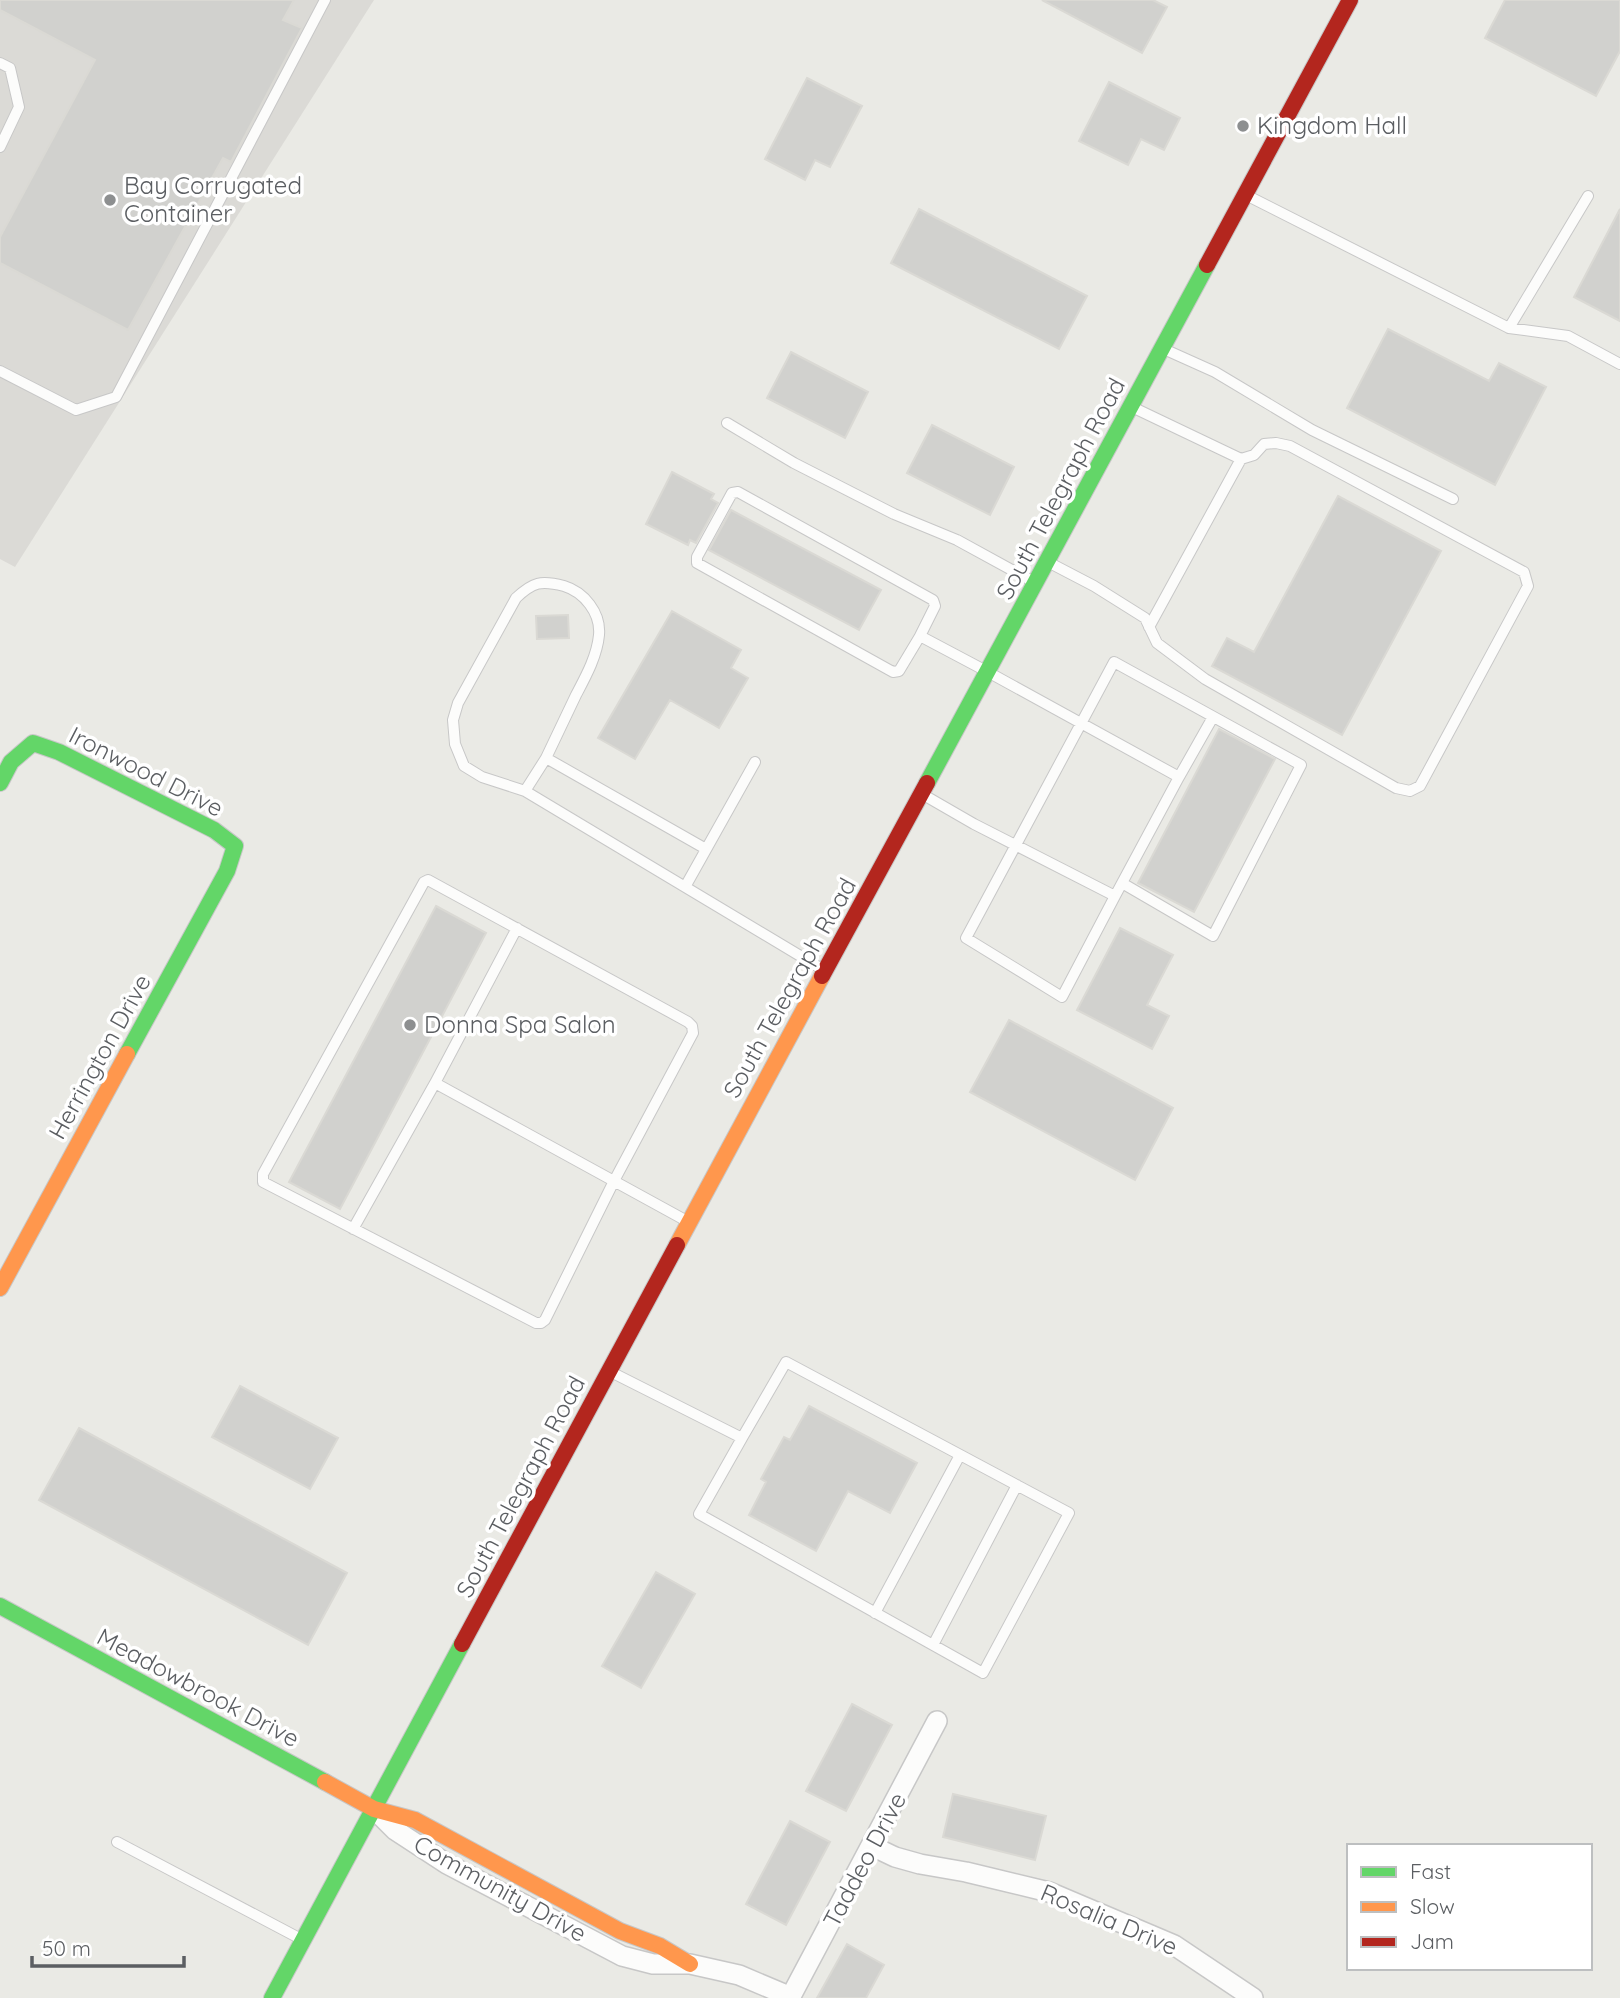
<svg xmlns="http://www.w3.org/2000/svg" width="1620" height="1998" font-family="Quicksand,sans-serif">
	<rect width="100%" height="100%" fill="#eaeae5"/>
	<path fill="#dbdad6" d="M0,0H374L15,567L0,559Z"/>
	<path fill="#d1d1ce" stroke="#dad9d4" stroke-width="2" d="M0,0H294L283,20L302,28L231,162L223,158L128,330L0,263V237L95,60L0,10Z
		M1042,0H1153L1167,7L1142,53Z
		M1505,0H1620V51L1596,96L1485,38Z
		M807,78L862,106L830,167L815,160L805,180L765,159Z
		M1109,82L1180,118L1164,150L1141,139L1128,165L1079,141Z
		M919,209L1087,296L1059,349L891,263Z
		M1620,209V321L1574,297Z
		M1388,329L1489,381L1499,363L1546,387L1495,485L1347,408Z
		M791,352L868,392L845,438L767,398Z
		M932,425L1014,467L990,515L907,473Z
		M672,472L714,494L711,499L718,503L696,543L690,540L688,545L646,524Z
		M1338,496L1441,551L1342,735L1212,666L1227,638L1254,652Z
		M731,510L881,590L859,630L709,550Z
		M672,611L741,650L731,668L748,678L719,728L670,700L635,759L598,738Z
		M568,615L569,638L537,639L536,616Z
		M1219,729L1275,759L1194,912L1138,883Z
		M436,906L486,933L340,1209L289,1182Z
		M1120,928L1173,955L1147,1005L1169,1016L1152,1049L1077,1010Z
		M1009,1020L1173,1108L1135,1180L970,1092Z
		M240,1386L338,1438L310,1489L212,1437Z
		M809,1406L917,1463L890,1513L848,1491L816,1551L749,1515L766,1482L761,1479L784,1437L790,1440Z
		M79,1428L347,1573L308,1645L39,1500Z
		M656,1572L695,1594L641,1688L602,1666Z
		M852,1704L892,1725L846,1811L806,1791Z
		M953,1794L1046,1816L1035,1860L943,1837Z
		M790,1821L830,1842L786,1925L746,1904Z
		M847,1944L884,1965L866,1998H817Z"/>
	<g fill="none" stroke-linecap="round" stroke-linejoin="round">
		<defs>
			<path id="lane" d="M0,63L10,68L19,107L0,147
				M1246,195L1509,328L1568,336L1620,364
				M1509,328L1588,196
				M1166,350L1215,372L1312,430L1453,499
				M0,371L76,410L116,397L325,0
				M727,423L794,463L894,514L957,540L1032,581
				M1048,562L1094,586L1145,618L1157,643L1205,679L1396,788L1410,791L1420,786L1528,586L1524,572L1290,446L1276,443L1264,444L1254,455L1241,459L1132,407
				M1149,627L1241,459
				M920,636L935,606L933,600L738,492L732,493L697,557V563L893,672L899,671L920,636L988,672L1179,777L1115,896L974,824L922,794
				M1179,777L1213,717
				M525,791L482,777L464,766L455,744L453,720L458,703L516,598C533,582 541,580 564,586C584,592 601,613 599,635C597,656 586,676 576,695C566,716 556,737 546,758
				M706,849L546,758L525,791L822,969
				M428,880L688,1022L692,1026L693,1033L614,1181L545,1320L541,1323H536L263,1182V1174L424,882Z
				M685,887L755,762
				M1115,896L1062,997L966,938L1114,662L1301,765L1213,936L1122,883
				M435,1083L685,1220
				M353,1229L435,1083L517,928
				M613,1373L742,1438L786,1362L1069,1513L983,1673L699,1514L742,1438
				M875,1613L960,1455
				M933,1645L1017,1485
				M117,1842L299,1938"/>
			<path id="street" d="M377,1812L395,1830L447,1864L622,1956L653,1964H690L739,1975L791,1997
				M872,1846L895,1857L920,1864L966,1872L1049,1892L1174,1945L1253,1998
				M790,1998L937,1721"/>
			<path id="fast" d="M0,783L11,762L33,743L59,752L214,830L235,846L227,871L127,1054
				M927,783L1207,265
				M0,1606L325,1782
				M272,1998L462,1644"/>
			<path id="slow" d="M677,1245L822,976
				M0,1288L127,1054
				M325,1782L374,1809L415,1820L620,1931L660,1946L690,1964"/>
			<path id="jam" d="M1207,265L1350,0
				M822,976L927,783
				M462,1644L677,1245"/>
		</defs>
		<use href="#lane" stroke="#c7c7c7" stroke-width="12"/>
		<use href="#street" stroke="#c7c7c7" stroke-width="22"/>
		<use href="#fast" stroke="#c7c7c7" stroke-width="18"/>
		<use href="#slow" stroke="#c7c7c7" stroke-width="18"/>
		<use href="#jam" stroke="#c7c7c7" stroke-width="18"/>
		<use href="#lane" stroke="#fcfcfb" stroke-width="10"/>
		<use href="#street" stroke="#fcfcfb" stroke-width="19"/>
		<use href="#fast" stroke="#63d668" stroke-width="16"/>
		<use href="#slow" stroke="#ff974d" stroke-width="16"/>
		<use href="#jam" stroke="#b3261e" stroke-width="16"/>
	</g>
	<g fill="#8d8f90" stroke="#fff" stroke-width="2.5">
		<circle cx="1243" cy="126" r="7"/>
		<circle cx="110" cy="200" r="7"/>
		<circle cx="410" cy="1025" r="7"/>
	</g>
	<g text-anchor="middle" stroke-width="7" stroke-linejoin="round" paint-order="stroke">
		<g font-size="24" fill="#5b5e62" stroke="#fff" text-anchor="start">
			<text x="1257" y="134">Kingdom Hall</text>
			<text x="124" y="194">Bay Corrugated<tspan x="124" dy="28">Container</tspan></text>
			<text x="424" y="1033">Donna Spa Salon</text>
		</g>
		<g font-size="24" fill="#5b5e62" stroke="#fff">
			<text transform="translate(1061 489) rotate(-62)" y="8">South Telegraph Road</text>
			<text transform="translate(146 772) rotate(27)" y="8">Ironwood Drive</text>
			<text transform="translate(790 988) rotate(-61)" y="8">South Telegraph Road</text>
			<text transform="translate(100 1057) rotate(-61)" y="8">Herrington Drive</text>
			<text transform="translate(521 1487) rotate(-62)" y="8">South Telegraph Road</text>
			<text transform="translate(198 1688) rotate(28)" y="8">Meadowbrook Drive</text>
			<text transform="translate(865 1860) rotate(-62)" y="8">Taddeo Drive</text>
			<text transform="translate(500 1889) rotate(29)" y="8">Community Drive</text>
			<text transform="translate(1109 1920) rotate(23)" y="8">Rosalia Drive</text>
		</g>
	</g>
	<rect x="1347" y="1844" width="245" height="126" fill="#ffffff" stroke="#bdbfc0" stroke-width="2"/>
	<rect x="1361" y="1867" width="35" height="10" fill="#63d668" stroke="#bdbfc0" stroke-width="2"/>
	<text x="1410" y="1879" font-size="21" fill="#5b5e62">Fast</text>
	<rect x="1361" y="1902" width="35" height="10" fill="#ff974d" stroke="#bdbfc0" stroke-width="2"/>
	<text x="1410" y="1914" font-size="21" fill="#5b5e62">Slow</text>
	<rect x="1361" y="1937" width="35" height="10" fill="#b3261e" stroke="#bdbfc0" stroke-width="2"/>
	<text x="1410" y="1949" font-size="21" fill="#5b5e62">Jam</text>
	<path d="M32 1956v10h152v-10" fill="none" stroke="#5b5e62" stroke-width="3.5"/>
	<text x="42" y="1956" font-size="21" fill="#5b5e62" stroke="#ffffff" stroke-width="5" paint-order="stroke">50 m</text>
</svg>
